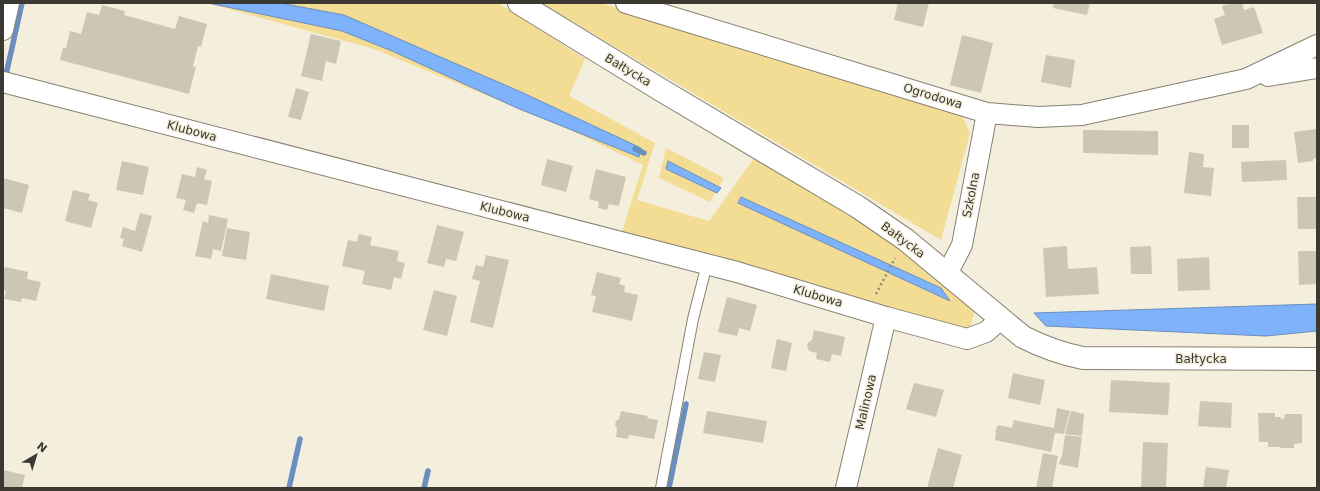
<svg xmlns="http://www.w3.org/2000/svg" width="1320" height="491" font-family="'DejaVu Sans',sans-serif">
	<rect width="100%" height="100%" fill="#f4eedc"/>
	<path fill="#f3dc94" d="M207,3H498L585,59L569,96L655,143L637,200L709,221L754,158L841,208L916,262L969,304L975,312C970,322 974,329 960,329L622,231L643,165L566,128L374,49Z
		M541,3H599L625,10L960,111L970,133L941,240Z
		M666,148L724,178L710,202L659,178Z"/>
	<path fill="#7eb2fb" stroke="#6a8ebf" d="M208,3H280L344,15L521,92L641,148L639,157L517,108L392,51L342,31Z
		M668,161L721,188L717,193L666,169Z
		M741,197L941,288L950,301L738,203Z
		M1317,304V331L1266,336L1046,326L1034,313Z"/>
	<g fill="none" stroke-linecap="round" stroke-linejoin="round">
		<path stroke="#6a8ebf" stroke-width="5.5" d="M5,79L22,3
			M635,149L644,153
			M289,488L300,439
			M424,488L428,471
			M669,488L686,404"/>
	</g>
	<path fill="#ccc7b5" d="M898,3H929L923,27L894,20Z
		M1054,3H1090L1087,15L1053,8Z
		M1233,3H1242L1244,10L1254,7L1263,33L1222,45L1214,19L1225,15L1222,6Z
		M102,5L125,11L124,15L175,29L179,16L207,24L201,47L198,46L193,66L196,67L189,94L60,60L63,48H66L70,31L81,34L87,12L99,15Z
		M311,34L341,41L336,64L326,61L322,81L301,76Z
		M962,35L993,43L981,93L950,85Z
		M1046,55L1075,60L1071,88L1041,82Z
		M296,88L309,92L301,120L288,117Z
		M1232,125H1249V148H1232Z
		M1317,129V158L1313,159V161L1298,163L1294,132Z
		M1083,130L1158,131V155L1083,153Z
		M1189,152L1204,154L1203,167L1214,168L1211,196L1184,193Z
		M547,159L573,166L566,192L541,185Z
		M1286,160L1287,180L1242,182L1241,162Z
		M122,161L149,167L143,195L116,190Z
		M197,167L207,170L204,179L212,181L207,205L197,203L194,213L183,210L186,200L176,198L182,174L195,177Z
		M596,169L626,177L619,206L609,204L607,210L598,208L599,202L589,199Z
		M3,178L29,185L22,213L3,208Z
		M73,190L90,194L88,200L98,203L91,228L65,221Z
		M1297,197H1317V229H1298Z
		M140,213L152,216L142,252L122,246L124,239L120,238L123,227L135,231Z
		M209,215L228,219L221,251L213,249L211,259L195,256L203,221L208,223Z
		M437,225L464,232L456,261L446,259L444,267L427,263Z
		M227,228L250,232L246,260L222,256Z
		M359,234L372,237L370,245L399,251L397,261L405,263L401,279L394,277L391,290L362,284L365,271L342,266L348,240L357,242Z
		M1067,246L1068,269L1097,267L1099,294L1046,297L1043,248Z
		M1151,246L1152,274H1131L1130,247Z
		M1298,251H1317V284L1299,285Z
		M486,255L509,260L493,328L470,322L480,281L472,279L476,265L483,267Z
		M1209,257L1210,290L1178,291L1177,259Z
		M5,267L28,272L27,279L41,282L36,301L22,298L21,302L4,299L6,291L3,290V274Z
		M597,272L621,278L619,284L625,286L624,292L638,295L632,321L592,312L596,296L591,295Z
		M271,274L329,286L324,311L266,299Z
		M434,290L457,296L447,336L423,330Z
		M727,297L757,305L750,331L739,328L737,336L718,332Z
		M814,330L845,337L841,356L832,354L830,362L816,359L817,353L809,351L807,347L808,343L812,340Z
		M777,339L792,343L786,371L771,368Z
		M704,352L721,355L715,382L698,379Z
		M1013,373L1045,380L1040,405L1008,398Z
		M1111,380L1170,383L1168,415L1109,412Z
		M914,383L944,390L936,417L906,409Z
		M1200,401L1232,403L1231,428L1198,426Z
		M1057,408L1070,411L1064,434L1055,433L1051,452L995,440L996,433L995,432L998,425L1012,428L1014,420L1054,428Z
		M621,411L648,416L647,418L658,420L654,439L629,435L628,439L616,437L617,428L615,425L616,421L619,419Z
		M707,411L767,421L763,443L703,433Z
		M1071,411L1084,414L1082,436L1065,434Z
		M1258,413H1275V417H1281V419H1284L1285,414H1302V443L1294,444V448H1280V447H1268V442H1259Z
		M1065,435L1082,437L1078,468L1059,464L1061,457H1062Z
		M1143,442L1168,443L1166,488L1141,487Z
		M938,448L962,455L953,488H927Z
		M1043,453L1058,456L1052,488H1036Z
		M1206,467L1229,470L1226,488H1203Z
		M3,470L25,475L22,488H3Z"/>
	<g fill="none" stroke-linecap="round" stroke-linejoin="round">
		<defs>
			<path id="service" d="M661,488L693,319L707,264"/>
			<path id="minor" d="M626,3L987,113L1038,117L1082,115L1246,79L1317,45
				M3,30L9,3
				M1268,76L1317,68
				M3,82L737,272L886,317L967,339L986,332L1001,319
				M947,274L962,245L987,113
				M846,488L886,317"/>
			<path id="secondary" d="M519,3L661,90L858,207L906,240L1023,337C1043,347 1062,354 1083,358L1317,359"/>
		</defs>
		<use href="#service" stroke="#878171" stroke-width="12"/>
		<use href="#minor" stroke="#878171" stroke-width="22"/>
		<use href="#secondary" stroke="#878171" stroke-width="24"/>
		<path stroke="#8f8b7f" stroke-width="2.5" stroke-dasharray="2 3" stroke-linecap="butt" d="M876,294L895,258"/>
		<use href="#service" stroke="#fff" stroke-width="10"/>
		<use href="#minor" stroke="#fff" stroke-width="20"/>
		<use href="#secondary" stroke="#fff" stroke-width="22"/>
	</g>
	<g text-anchor="middle" stroke-width="3" stroke-linejoin="round" paint-order="stroke">
		<g font-size="12" fill="#3b3932" stroke="#f4eedc">
			<text transform="translate(628 70) rotate(31)" y="4">Bałtycka</text>
			<text transform="translate(933 96) rotate(17)" y="4">Ogrodowa</text>
			<text transform="translate(192 131) rotate(15)" y="4">Klubowa</text>
			<text transform="translate(971 195) rotate(-79)" y="4">Szkolna</text>
			<text transform="translate(505 212) rotate(14)" y="4">Klubowa</text>
			<text transform="translate(903 240) rotate(37)" y="4">Bałtycka</text>
			<text transform="translate(818 296) rotate(17)" y="4">Klubowa</text>
			<text x="1201" y="363">Bałtycka</text>
			<text transform="translate(866 402) rotate(-77)" y="4">Malinowa</text>
		</g>
	</g>
	<rect width="1320" height="491" fill="none" stroke="#3b3932" stroke-width="8"/>
	<g transform="translate(36 455) rotate(38)" stroke="#f4eedc" stroke-width="3" paint-order="stroke">
	<path d="M0-3L7 15L0 10L-7 15Z" fill="#3b3932"/>
	<text y="-6" font-size="11" font-weight="bold" text-anchor="middle" fill="#3b3932">N</text>
	</g>
</svg>
